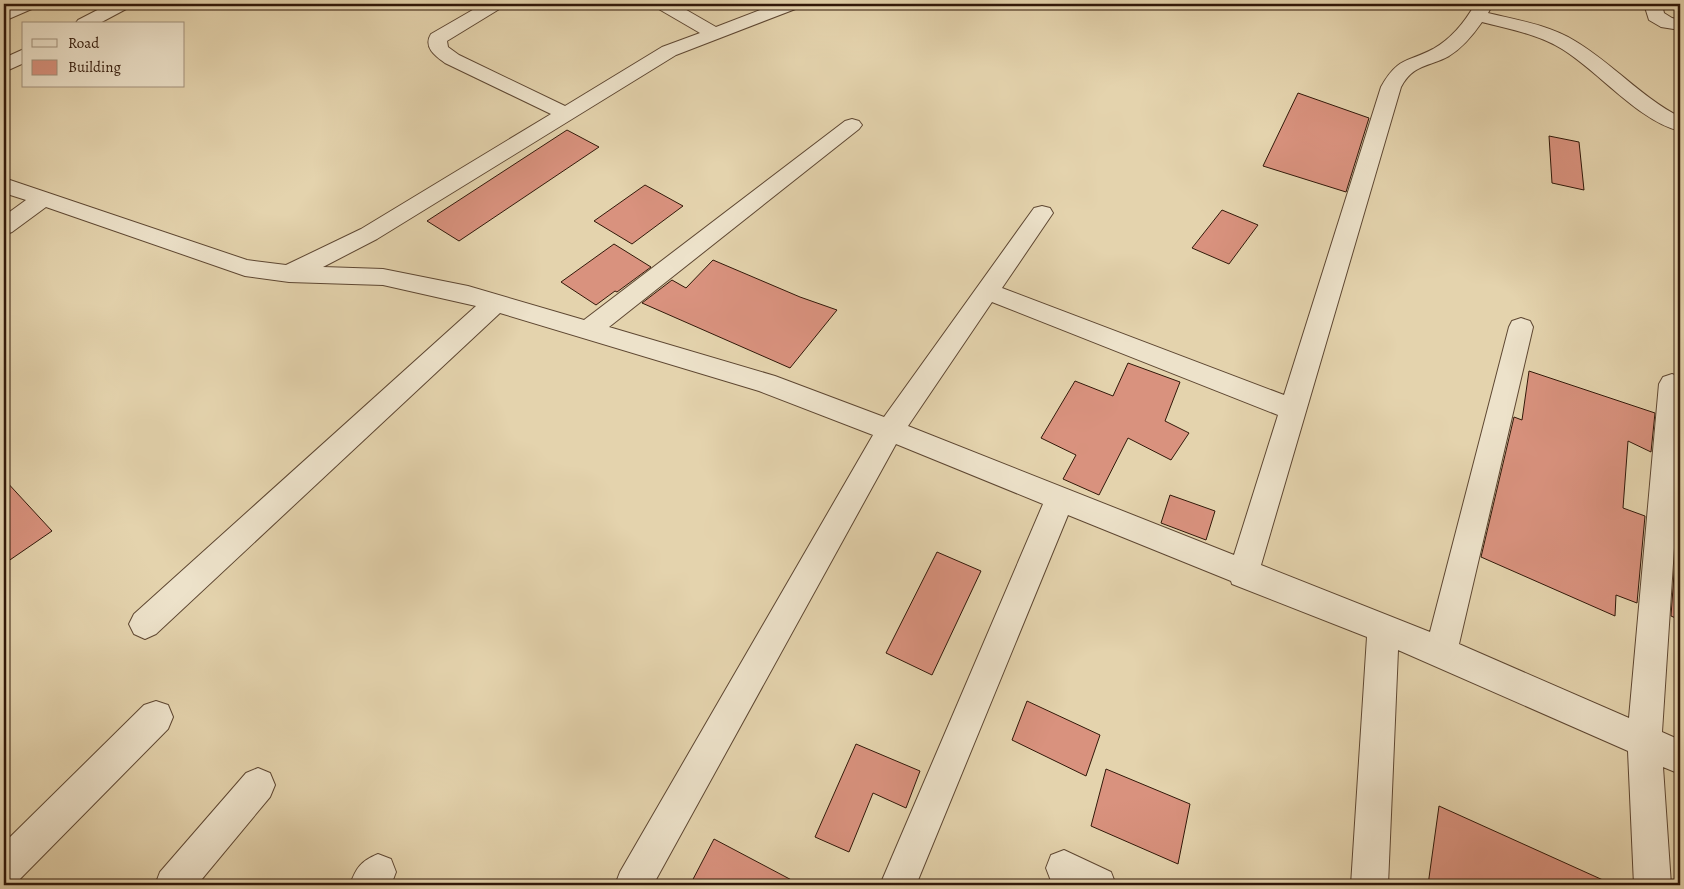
<svg xmlns="http://www.w3.org/2000/svg" width="1684" height="889" font-family="Alegreya,serif">
	<rect width="100%" height="100%" fill="#e4d3ad"/>
	<filter id="stains"><feTurbulence type="fractalNoise" baseFrequency=".004" numOctaves="4"/><feColorMatrix values="0 0 0 0 .2 0 0 0 0 .09 0 0 0 0 .02 0 0 0 .5 -.17"/></filter>
	<radialGradient id="worn" r=".72"><stop offset=".6" stop-color="#630" stop-opacity="0"/><stop offset="1" stop-color="#630" stop-opacity=".3"/></radialGradient>
	<path fill="#d9927e" stroke="#311809" d="M1298,93L1369,118L1346,192L1263,166Z
		M567,130L599,147L459,241L427,221Z
		M1549,136L1579,142L1584,190L1552,183Z
		M645,185L683,206L632,244L594,221Z
		M1222,210L1258,225L1229,264L1192,248Z
		M614,244L651,267L617,292L615,291L596,305L561,282Z
		M713,260L800,297L837,310L790,368L642,303L672,280L686,288Z
		M1128,363L1180,382L1165,421L1189,433L1171,460L1128,438L1099,495L1063,479L1076,455L1041,438L1075,381L1113,396Z
		M1529,371L1655,413L1651,452L1628,441L1623,508L1645,516L1637,603L1616,595L1615,616L1481,557L1514,417L1522,420Z
		M4,479L52,531L4,564Z
		M1170,495L1215,511L1206,540L1161,523Z
		M1676,546L1680,548V620L1671,616Z
		M937,552L981,571L932,675L886,653Z
		M1027,701L1100,735L1086,776L1012,740Z
		M856,744L920,771L906,808L873,793L849,852L815,837Z
		M1106,769L1190,804L1178,864L1091,826Z
		M1439,806L1614,885H1428Z
		M714,839L801,885H690Z"/>
	<g fill="none" stroke-linecap="round" stroke-linejoin="round">
		<defs>
			<path id="minor" d="M15,4H37L34,8L4,21V9Z
				M109,4H131L128,8L98,24H75L78,20Z
				M483,4H504L501,8L447,41L448,47L459,55L565,106L662,47L700,33L657,8L654,4H676L716,27L776,4H801L798,8L676,55L377,239L323,267L383,269L468,286L584,320L845,121L852,119L859,121L862,125L859,129L609,327L775,376L884,417L1034,208L1042,206L1050,208L1053,213L1002,288L1284,395L1381,87C1398,57 1406,63 1433,49C1451,39 1465,22 1475,4H1493L1488,13C1517,20 1549,25 1575,41C1612,63 1641,97 1680,117V131C1640,122 1598,71 1562,49C1537,34 1509,29 1482,22C1473,35 1462,48 1449,56C1429,67 1413,64 1401,87L1261,565L1430,632L1509,327L1512,321L1521,318L1530,321L1533,327L1459,644L1629,718L1659,384L1663,377L1672,374L1680,377V456L1662,732L1680,740V774L1663,767L1671,885H1634L1628,751L1398,650L1388,885H1351L1367,637L1232,584L1231,581L1068,515L916,885H880L1043,504L896,444L653,885H615L620,872L873,435L759,391L500,313L156,634L145,639L134,634L129,624L134,614L476,306L383,285L289,282L245,276L46,207L12,232L4,235V216L26,200L4,193V178L247,260L286,265L361,229L551,114L445,63C435,56 423,47 431,34ZM992,302L1278,415L1234,555L908,426Z
				M1644,4H1662L1664,13L1672,18L1680,20V30L1661,27L1649,20Z
				M24,49V63L4,72V58Z
				M156,701L168,705L173,717L168,729L17,882L4,885V843L144,705Z
				M258,768L270,773L275,785L270,797L197,885H155L160,872L246,773Z
				M1064,850L1111,872L1116,885H1059L1051,881L1046,868L1051,855Z
				M378,854L391,859L396,872L391,885H350C356,868 361,861 378,854Z"/>
		</defs>
		<use href="#minor" stroke="#5e4732" stroke-width="2"/>
		<use href="#minor" fill="#ede2ca" fill-rule="evenodd"/>
	</g>
	<rect width="1684" height="889" fill="none" stroke="#e4d3ad" stroke-width="20"/>
	<rect x="5" y="5" width="1674" height="879" fill="none" stroke="#311809" stroke-width="2.5"/>
	<rect x="10" y="10" width="1664" height="869" fill="none" stroke="#311809"/>
	<rect x="22" y="22" width="162" height="65" fill="#ede2ca" stroke="#a2917d"/>
	<rect x="32" y="39" width="25" height="8" fill="#ede2ca" stroke="#a2917d"/>
	<text x="68" y="48" font-size="15" fill="#311809">Road</text>
	<rect x="32" y="60" width="25" height="15" fill="#d9927e" stroke="#a2917d"/>
	<text x="68" y="72" font-size="15" fill="#311809">Building</text>
	<rect width="100%" height="100%" filter="url(#stains)"/>
	<rect width="100%" height="100%" fill="url(#worn)"/>
</svg>
